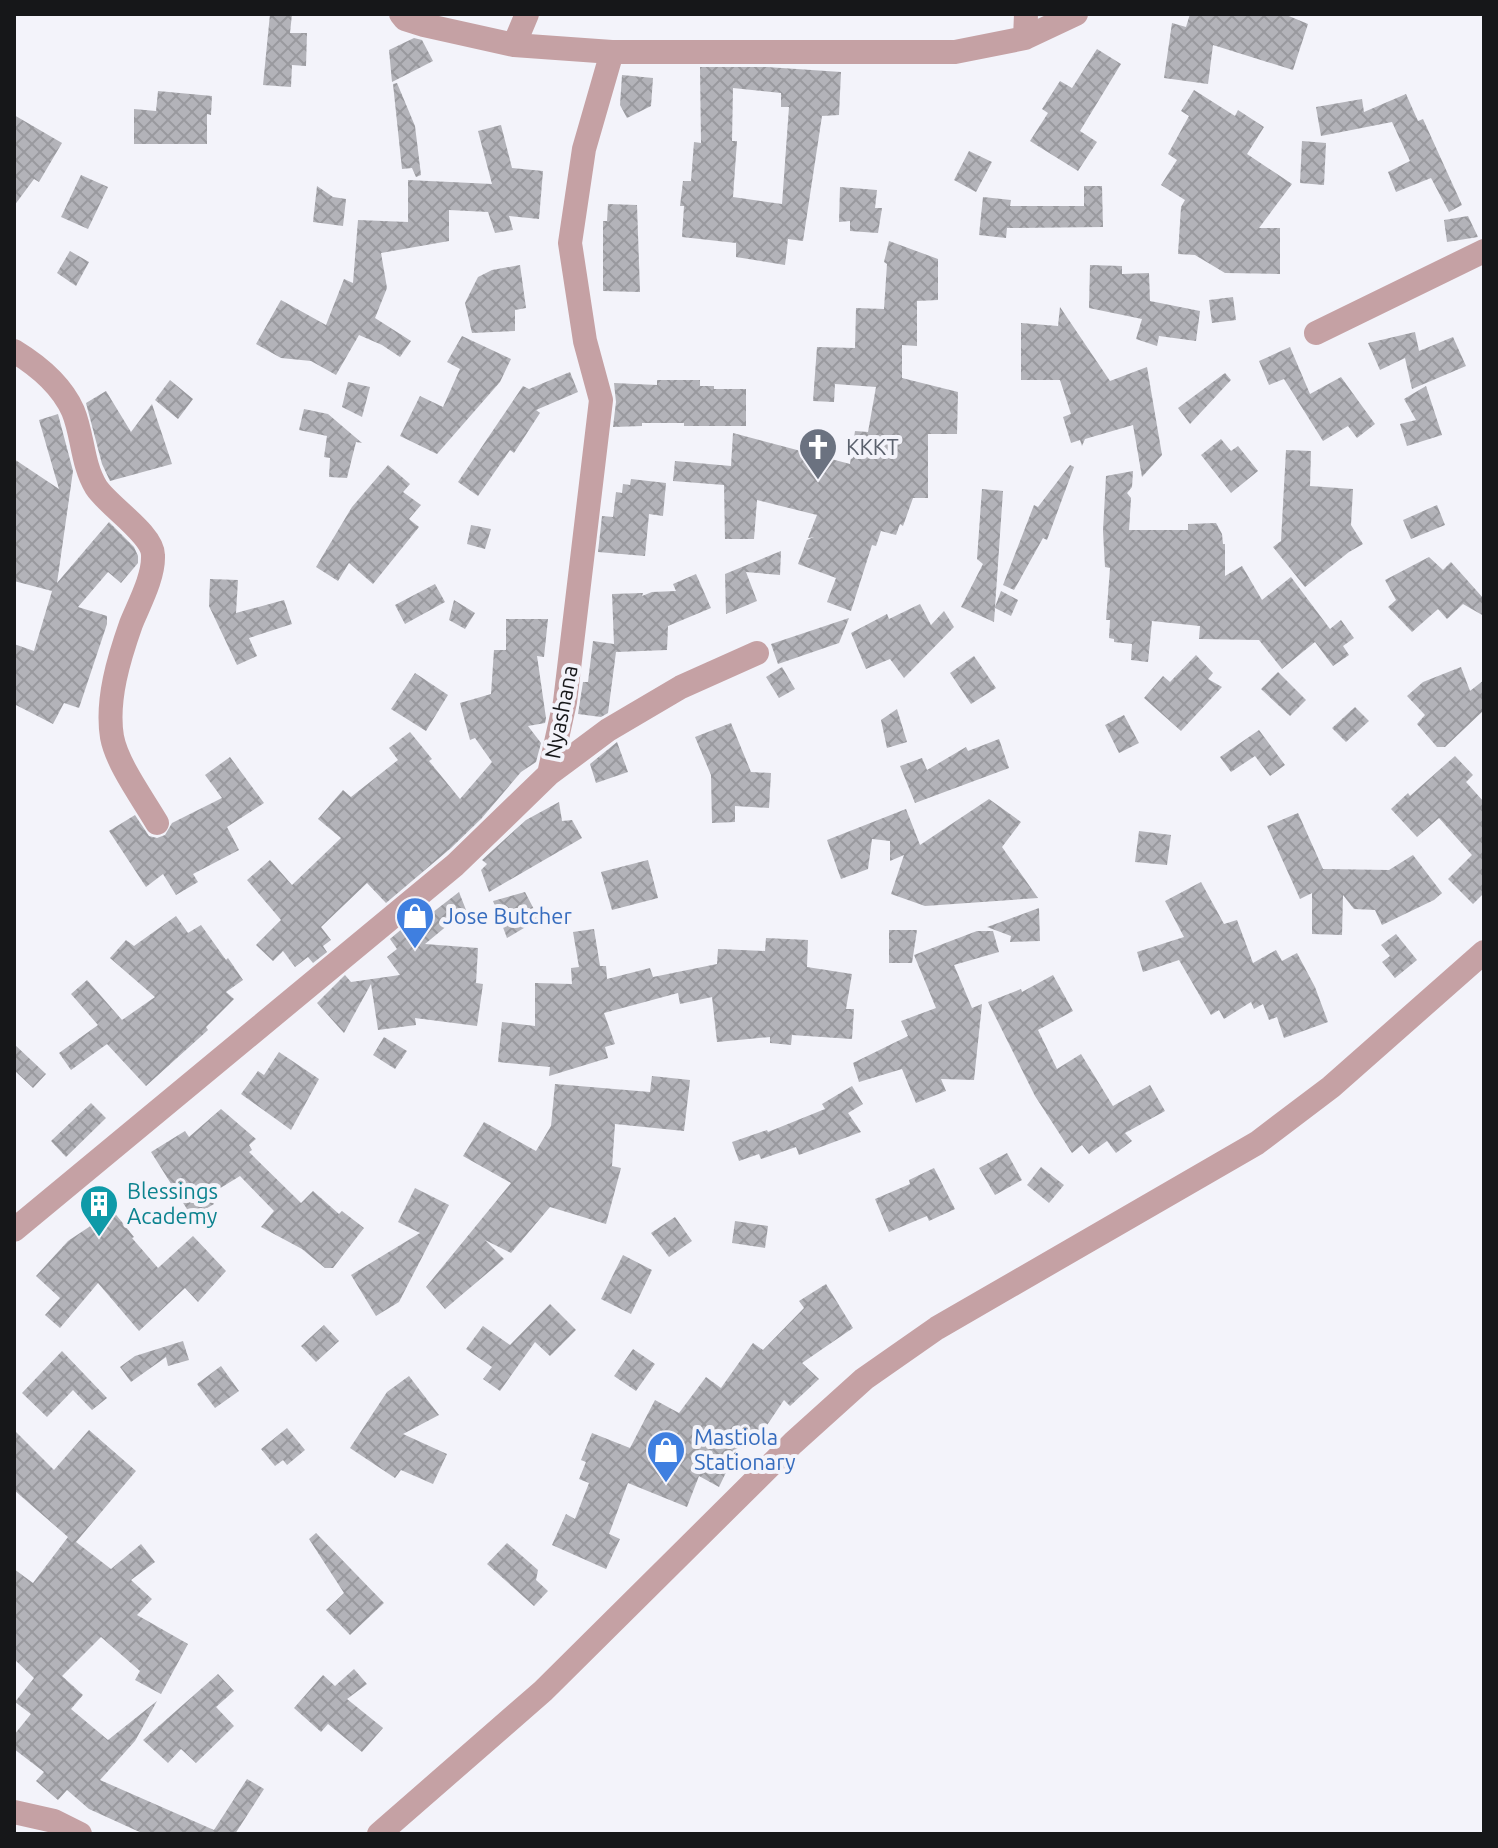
<svg xmlns="http://www.w3.org/2000/svg" width="1498" height="1848" font-family="Ubuntu,sans-serif">
	<defs>
		<pattern id="building-cross-hatch" width="8" height="8" patternUnits="userSpaceOnUse" patternTransform="scale(2)"><rect width="8" height="8" fill="#b3b3b9"/><path d="M0 0l8 8M0 8l8-8" fill="none" stroke="#99999e"/></pattern>
	</defs>
	<rect width="100%" height="100%" fill="#f3f3fa"/>
	<path fill="url(#building-cross-hatch)" fill-rule="evenodd" d="M270,14H292L290,33H307L306,66L292,65L291,87L263,85Z
		M1190,14H1284L1308,24L1293,70L1213,45L1208,84L1164,78L1172,23L1186,27Z
		M414,38L422,40L433,61L392,82L389,50Z
		M1097,49L1121,64L1080,131L1097,142L1078,171L1030,141L1048,113L1042,109L1060,81L1072,88Z
		M700,67H767L841,72L839,115L822,116L803,241L788,239L785,265L736,257V243L682,237L684,206H680L683,181H691L694,142L701,143ZM733,88L781,93V107H789L782,204L733,197L737,141H732Z
		M622,75L653,78L651,106L627,118L620,105Z
		M397,83L415,126L421,175L416,177L412,168L402,169L393,84Z
		M1194,90L1235,116L1238,110L1264,127L1247,154L1292,184L1259,228H1280V274L1225,273L1195,255L1178,254L1181,207L1185,200L1161,185L1177,160L1168,154L1189,116L1181,111Z
		M158,91L212,96L211,115L207,114V144H134V109L156,111Z
		M1406,94L1418,121L1423,119L1462,205L1449,212L1431,178L1396,192L1388,172L1410,161L1392,122L1321,136L1316,107L1362,99L1364,112Z
		M14,115L62,143L39,182L34,179L14,206Z
		M501,125L512,168L543,171L539,219L509,216L513,230L495,233L488,212L449,210V241L381,253L387,288L375,318L411,341L400,357L382,345L359,335L336,375L311,361L281,358L256,344L281,300L326,325L344,279L353,283L358,220L408,222V180L492,184L478,131Z
		M1302,141L1326,143L1324,185L1300,183Z
		M969,151L992,162L976,192L954,180Z
		M81,175L108,187L88,229L61,217Z
		M317,186L333,197L346,199L343,226L313,222Z
		M1084,186H1102L1103,227L1007,228L1006,238L979,235L983,197L1011,200L1010,206H1084Z
		M840,187L877,190L875,208H882L878,233L850,231V221L839,222Z
		M608,204L637,205L640,292L603,291V221H607Z
		M1468,216L1478,237L1447,242L1444,220Z
		M889,241L938,259V300L917,301V346L902,345V378L958,392L957,434H928V498H913L903,526L900,524L896,535L881,531L876,546L872,545L851,611L827,602L836,578L798,564L807,540L814,537L808,538L817,515L757,500L754,539H725L724,485L673,481L675,461L731,466L733,433L850,464L855,431L868,432L876,387L835,384L834,402L813,401L817,347L855,348L856,308L884,309L887,264L884,262Z
		M70,251L89,262L76,286L57,273Z
		M520,265L526,308L515,310V331L472,333L465,303L478,277L492,270Z
		M1090,265L1122,266V274L1149,273L1150,301L1200,311L1196,341L1159,336L1157,346L1136,339L1142,319L1089,308Z
		M1233,297L1236,320L1212,323L1209,300Z
		M1060,307L1110,381L1147,367L1162,455L1142,477L1133,425L1085,439L1082,446L1080,440L1071,443L1063,417L1071,414L1060,380H1021V323L1058,326Z
		M1415,332L1419,351L1453,337L1466,366L1412,389L1405,358L1380,370L1368,343Z
		M462,336L511,359L500,382L437,454L400,436L420,396L443,407L460,369L447,362Z
		M1290,347L1310,394L1341,377L1375,424L1357,438L1348,426L1323,441L1284,379L1269,385L1259,361Z
		M570,372L578,392L536,410L540,413L514,453L510,450L478,496L458,482L523,386L529,389Z
		M1225,373L1231,380L1190,424L1178,408Z
		M170,380L193,399L178,419L155,400Z
		M657,380H700V386H714V389H746V426H684V423H642V426L613,427L616,402L614,383L657,385Z
		M348,382L370,387L362,417L342,407Z
		M1426,386L1442,435L1407,446L1400,424L1416,420L1404,399Z
		M106,391L131,432L152,404L172,464L110,481L102,464L86,403Z
		M304,409L328,414L362,443L356,442L347,478L329,477L330,458L324,457L327,436L299,430Z
		M58,414L73,471L57,583L109,522L134,547L138,556V563L121,583L108,572L78,607L107,616V624L79,708L64,703L53,724L14,704V644L34,651L52,591L14,581V459L59,489L39,420Z
		M1221,439L1231,451L1238,446L1258,471L1231,493L1201,455Z
		M1286,450L1311,451L1310,486L1353,489L1351,525L1363,544L1349,552L1305,587L1273,547L1281,541Z
		M388,465L410,484L403,492L421,505L409,519L419,527L373,584L349,563L338,581L316,567L352,507Z
		M1070,465L1074,467L1047,540L1043,538L1014,590L1003,585L1034,505L1038,507Z
		M1133,471L1132,487L1127,493L1131,498L1129,530H1188V524L1216,523L1222,534L1223,544H1225V576L1242,566L1262,600L1291,577L1330,629L1341,620L1354,638L1343,646L1349,655L1333,666L1315,642L1282,669L1259,640L1199,639L1200,626L1152,621L1148,662L1131,660L1132,644L1114,642V639L1109,638L1110,620H1106L1110,568L1105,567L1103,531L1106,476Z
		M631,479L666,483L663,516L649,514L645,556L598,552L602,516L613,517L616,492L622,493L623,484L630,485Z
		M982,489L1003,491L995,607L1001,591L1018,600L1011,616L995,608L994,622L961,607L983,564L977,559Z
		M1437,505L1445,525L1411,539L1403,520Z
		M471,525L491,529L485,549L467,544Z
		M781,551L780,575L746,572L757,601L726,614L725,574Z
		M1429,557L1443,570L1451,562L1484,599V616L1463,604L1447,619L1438,609L1412,632L1388,607L1396,600L1385,580Z
		M696,574L711,608L668,626L667,650L616,652L608,713L601,717L578,714L583,682H588L593,641L614,644L612,594L643,593L642,596L652,592L676,591L673,584Z
		M210,579L238,580L236,613L284,600L292,624L249,638L257,656L237,665L209,606Z
		M435,584L445,602L405,624L395,605Z
		M454,600L475,613L465,629L449,620Z
		M920,604L931,625L944,611L954,627L904,678L890,659L866,669L851,633L887,614L889,619Z
		M849,618L839,643L778,664L771,644Z
		M506,619H548L544,657L537,656L546,718L545,723L528,726L541,743L536,762L521,772L481,819L451,848L386,903L367,883L321,927L331,940L323,946L327,952L313,963L308,957L295,967L283,951L273,961L256,945L281,920L247,880L270,860L292,885L341,838L318,819L343,790L351,797L398,760L389,748L410,732L432,759L429,761L460,799L492,762L475,738L470,740L460,703L491,694L494,650H506Z
		M1196,655L1213,673L1208,679L1222,687L1181,731L1144,698L1163,676L1170,682Z
		M974,656L996,688L971,704L950,673Z
		M782,667L795,689L779,698L766,677Z
		M1461,667L1470,691L1484,680V710L1445,747H1437L1417,724L1425,715L1407,696L1423,682Z
		M1278,672L1306,700L1290,716L1261,689Z
		M415,673L448,695L426,731L391,709Z
		M1355,707L1369,721L1346,742L1332,728Z
		M897,709L907,742L887,748L881,720Z
		M1124,715L1139,743L1119,753L1105,725Z
		M731,723L751,772L771,773L769,808L735,806V822L712,823L711,775L695,737Z
		M1259,730L1285,765L1270,776L1255,756L1231,772L1220,757Z
		M999,739L1009,768L915,803L900,766L922,758L927,770L966,747L968,751Z
		M617,742L628,772L596,783L590,764Z
		M1455,756L1473,775L1466,782L1484,802V893L1473,904L1448,879L1472,855L1439,818L1417,837L1391,809L1408,793L1410,796Z
		M230,757L264,803L227,827L239,850L193,874L198,882L176,895L163,874L146,887L109,831L135,815L149,836L157,838L165,835L172,823L222,798L205,775Z
		M989,799L1021,822L1002,847L1038,898L925,906L891,894L904,855L890,861V841L872,839L868,869L841,879L827,840L906,809L920,845Z
		M559,802L562,821L572,820L582,838L489,892L481,870L487,864L482,860L526,820Z
		M1298,813L1323,869L1389,870L1413,855L1442,893L1434,900L1382,925L1375,910L1354,909L1343,895L1342,935L1312,934V893L1300,899L1267,826Z
		M1139,831L1171,835L1167,865L1135,862Z
		M648,860L658,898L612,910L601,872Z
		M1201,882L1224,924L1237,920L1253,963L1276,950L1282,961L1297,953L1315,987L1328,1022L1284,1038L1277,1017L1269,1020L1263,1004L1254,1009L1251,1002L1224,1019L1219,1010L1211,1015L1179,960L1143,972L1137,952L1184,937L1165,901Z
		M459,892L466,910L425,944L478,948L476,983L483,984L477,1026L415,1018L416,1025L378,1030L371,984L344,1033L317,1003L345,975L351,982L400,975L387,957L397,949L390,939L423,911L428,916Z
		M525,892L539,919L507,938L493,901Z
		M1039,908L1040,941L1010,942L1011,936L987,927Z
		M176,916L188,933L201,925L226,960L228,958L243,980L226,992L234,999L206,1027L208,1030L146,1086L107,1044L71,1070L59,1053L98,1025L71,994L87,980L122,1020L155,997L110,958L126,940L134,946Z
		M594,929L600,966H606L607,979L650,968L653,977L717,964L718,949L765,951L766,938L808,940L807,967L852,974L846,1009H854L852,1039L792,1035L791,1045L770,1043V1037L717,1042L712,997L680,1004L678,993L604,1013L615,1044L605,1047L608,1058L549,1076L550,1067L498,1062L502,1022L535,1026V983L572,984L571,968L579,967L573,932Z
		M889,930H917L912,963H889Z
		M977,931H993L999,952L954,965L972,1008L982,1004L974,1080L941,1079L946,1091L916,1103L902,1069L859,1082L853,1063L908,1036L901,1021L936,1008L914,955Z
		M1396,934L1417,960L1395,978L1382,962L1390,956L1381,945Z
		M1053,975L1073,1011L1038,1030L1057,1069L1081,1054L1113,1106L1150,1085L1165,1111L1125,1133L1132,1141L1116,1153L1107,1141L1089,1154L1082,1145L1072,1153L1035,1096L988,1002L1021,989L1022,992Z
		M384,1037L407,1051L395,1069L373,1055Z
		M14,1044L46,1074L33,1088L14,1070Z
		M279,1052L319,1079L291,1130L241,1094L258,1071L264,1075Z
		M652,1076L690,1080L684,1131L615,1124L612,1166L621,1168L606,1224L550,1207L511,1253L485,1240L504,1259L445,1309L426,1287L511,1183L463,1156L484,1122L536,1151L551,1126L555,1084L650,1092Z
		M852,1086L863,1104L848,1113L861,1132L799,1155L796,1147L761,1159L759,1154L739,1161L732,1142L767,1130L768,1132L825,1109L822,1104Z
		M91,1103L106,1118L66,1157L51,1141Z
		M221,1109L256,1139L249,1145L252,1150L249,1152L301,1203L313,1191L339,1214L342,1211L364,1228L333,1268H325L302,1249L261,1227L274,1211L240,1176L209,1195L214,1204L192,1217L151,1152L185,1131L189,1137Z
		M1007,1153L1022,1180L995,1195L979,1168Z
		M1041,1167L1064,1185L1049,1203L1027,1185Z
		M934,1168L955,1209L929,1221L927,1216L889,1232L875,1199L910,1184L909,1180Z
		M415,1188L449,1205L399,1302L376,1316L351,1275L420,1233L398,1222Z
		M113,1211L134,1237L132,1238L158,1268L193,1236L226,1271L198,1302L185,1288L139,1331L98,1283L60,1328L45,1315L60,1298L36,1276L68,1241Z
		M675,1217L692,1241L669,1257L651,1233Z
		M735,1221L768,1226L765,1248L732,1243Z
		M623,1255L652,1270L631,1314L601,1299Z
		M826,1284L853,1328L802,1363L819,1379L790,1406L784,1400L757,1440L745,1433L719,1487L699,1476L687,1507L628,1483L609,1534L620,1539L606,1569L552,1545L566,1514L575,1519L589,1483L579,1479L586,1462L581,1460L592,1433L630,1448L655,1400L679,1413L706,1377L721,1388L753,1343L763,1350L804,1308L799,1301Z
		M550,1304L576,1330L550,1356L535,1342L500,1391L483,1379L492,1367L466,1349L483,1326L510,1345Z
		M324,1325L339,1341L316,1362L301,1346Z
		M183,1341L189,1360L168,1366L166,1357L131,1382L120,1367L135,1356Z
		M633,1349L655,1364L636,1391L614,1376Z
		M62,1351L107,1398L92,1410L73,1390L47,1417L22,1393Z
		M221,1366L239,1391L215,1408L197,1384Z
		M409,1376L439,1415L403,1434L447,1454L433,1484L401,1470L395,1478L350,1448L387,1392Z
		M287,1428L305,1450L287,1465L283,1460L275,1466L261,1449Z
		M14,1430L54,1470L89,1430L136,1471L76,1542L111,1569L141,1544L155,1562L131,1580L152,1599L137,1615L188,1644L161,1694L135,1680L140,1671L101,1637L62,1676L83,1695L71,1709L108,1740L157,1701L135,1741L100,1780L214,1830L247,1779L264,1789L235,1834H144L89,1809L67,1790L58,1800L36,1781L44,1772L14,1749V1735L31,1714L15,1702L34,1678L14,1659V1569L33,1583L68,1537L14,1490Z
		M316,1533L384,1603L350,1635L326,1610L344,1593L309,1539Z
		M507,1543L538,1570L536,1580L548,1591L534,1606L487,1564Z
		M354,1669L367,1684L347,1699L383,1728L362,1752L328,1724L321,1732L294,1708L323,1675L335,1686Z
		M218,1674L234,1691L216,1707L234,1726L196,1763L181,1749L168,1763L143,1740Z"/>
	<g fill="none" stroke-linecap="round" stroke-linejoin="round">
		<path stroke="#c5a1a4" stroke-width="24" d="M401,14L405,19L424,25L514,45L612,52H955L1025,38L1076,14
			M1025,38L1026,14
			M514,45L527,14
			M1316,333L1484,251
			M14,351C37,365 62,386 73,411C83,435 82,464 96,487C108,506 153,534 153,555C154,577 139,604 131,624C119,658 106,700 112,737C117,764 143,799 157,823
			M549,774L608,730L681,687L757,653
			M14,1230L455,865L549,774L565,702L601,400L585,341L570,243L584,149L612,52
			M14,1812L54,1821L80,1834
			M379,1834L543,1691L793,1443L864,1379L937,1328L1257,1143L1331,1087L1484,952"/>
	</g>
	<defs>
		<symbol id="church-pin" viewBox="-11 -11 22 30"><path d="M0 17L-7.5 6A9.5 9.5 0 1 1 7.5 6Z" fill="#6b7280" stroke="#f3f3fa"/><path d="M-1.2-6h2.4v3.5h3.3v2.4h-3.3V6h-2.4V-.1h-3.3v-2.4h3.3Z" fill="#fff"/></symbol>
		<symbol id="shop-pin" viewBox="-11 -11 22 30"><path d="M0 17L-7.5 6A9.5 9.5 0 1 1 7.5 6Z" fill="#3f7fe0" stroke="#f3f3fa"/><path d="M-5-2.5h2.3a2.7 3.5 0 0 1 5.4 0H5L5.5 6h-11ZM-1.5-2.5h3a1.5 2.3 0 0 0-3 0Z" fill="#fff"/></symbol>
		<symbol id="building-pin" viewBox="-11 -11 22 30"><path d="M0 17L-7.5 6A9.5 9.5 0 1 1 7.5 6Z" fill="#0f9aa8" stroke="#f3f3fa"/><path d="M-4-6H4V6H1V3H-1V6H-4ZM-2.5-4.3h1.7v1.8h-1.7ZM.8-4.3h1.7v1.8H.8ZM-2.5-1h1.7V.8h-1.7ZM.8-1h1.7V.8H.8Z" fill="#fff"/></symbol>
	</defs>
	<g fill-rule="evenodd">
		<use href="#church-pin" x="796" y="425" width="44" height="60"/>
		<use href="#shop-pin" x="393" y="894" width="44" height="60"/>
		<use href="#building-pin" x="77" y="1182" width="44" height="60"/>
		<use href="#shop-pin" x="644" y="1428" width="44" height="60"/>
	</g>
	<g text-anchor="middle" stroke-width="8" stroke-linejoin="round" paint-order="stroke">
		<g font-size="22" fill="#5b616d" stroke="#f3f3fa" text-anchor="start">
			<text x="846" y="455">KKKT</text>
		</g>
		<g font-size="22" fill="#161719" stroke="#f3f3fa">
			<text transform="translate(561 712) rotate(-79)" y="8">Nyashana</text>
		</g>
		<g font-size="22" fill="#366cbe" stroke="#f3f3fa" text-anchor="start">
			<text x="443" y="924">Jose Butcher</text>
			<text x="694" y="1445">Mastiola<tspan x="694" dy="25">Stationary</tspan></text>
		</g>
		<g font-size="22" fill="#0d838f" stroke="#f3f3fa" text-anchor="start">
			<text x="127" y="1199">Blessings<tspan x="127" dy="25">Academy</tspan></text>
		</g>
	</g>
	<rect width="1498" height="1848" fill="none" stroke="#161719" stroke-width="32"/>
</svg>
